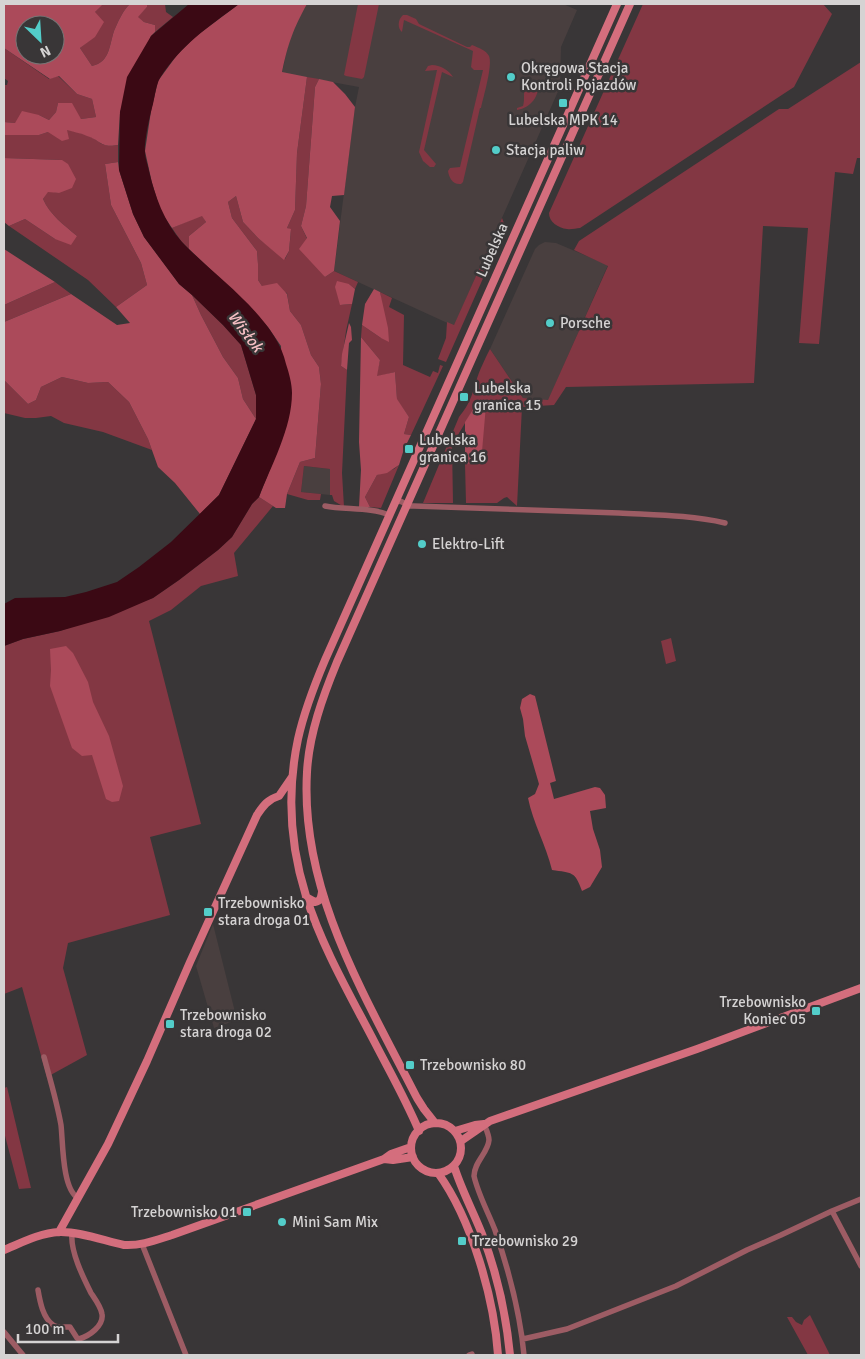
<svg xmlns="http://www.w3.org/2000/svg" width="865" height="1359" font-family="Signika,sans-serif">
	<rect width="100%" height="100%" fill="#393637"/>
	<path fill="#493f3f" d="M307,4H563L577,10L561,47L560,87L454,326L334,271L355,107L359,87L282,73L289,40L297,21Z
		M545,242L556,243L608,265L548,401L523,398L490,349L535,249L539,245Z
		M304,466L330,469V495L301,492Z
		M213,924L237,1020L214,1028L196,966Z"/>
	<path fill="#833743" d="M91,4H130C123,10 118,22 114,31C109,46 110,62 92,66L80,48L95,36V12L101,5Z
		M147,4H165L166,12L173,17L155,32V25L144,22L137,17L147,7Z
		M358,4H379L364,77L362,79L346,76L344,75Z
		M643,4H823L832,14L794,87L580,228C576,228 571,230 567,229C558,228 549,222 549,213Z
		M403,15H407L416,19L419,24L467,47H470L472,45C479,48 486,50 489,56C493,65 483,98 481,108H480L463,182L461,184C453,185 449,178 448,171L450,168L460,167L483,70H474L471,67L473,51L404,20L402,32C397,28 398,19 403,15Z
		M4,48L49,79L58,76L77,94L92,99L96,117L81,119L58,103L56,112L49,120L39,115L15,123L4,122V85H7L8,81L4,78Z
		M861,62V158H857L853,174L835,172L819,344L799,343L808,228L763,226L754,383L566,387L554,405L522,407L517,506L507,497L504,498L497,503H466L465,464L481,463L477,403L452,445L453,503H423L459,417C470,403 471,398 476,382C479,371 485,359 490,349L523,398L548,400L608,266L574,250L579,241L779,109H788Z
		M432,65C440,65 449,70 453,77L442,72L424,150L436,164L434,167H430L423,161L419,152L437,70L425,71L428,66Z
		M307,77L319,79L315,87L306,206L301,226L325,277L334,271L358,282L355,289L349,284L341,305L352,304L346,331L341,366L347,370L342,473L344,507L334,501L332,495H330V469L304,466L301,492L321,494L320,500H308L287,494L300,462L315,458L321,384L319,367L311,355L301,325L290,311L287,293L262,286L258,280V264L257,251L232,218L228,202L236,196L243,222L258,238L285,259L289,251L291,230L287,228L295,210L297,153Z
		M538,82C540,97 530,108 517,110V108L523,106C525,99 523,94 525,87Z
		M66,129C73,131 80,133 87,135C101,141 100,148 118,145V162L105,164L111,205L141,263L147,285L116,307L88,280L9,226L25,219L55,239L77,236C64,225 50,215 43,199L48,191L59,193L62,160L4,158V135H39L48,132Z
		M202,215L206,222L189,236V249L181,241L172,228Z
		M502,218L505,226L504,231L446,362L438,359L446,338L447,322L454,325Z
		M55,282L71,294L4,322V305Z
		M380,292L392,298L389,307L404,315L403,365L430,377L433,371L438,373L440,365L443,366L411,435L404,434L409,417L397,400L395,372L376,377L380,360L361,337L362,325L381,338L382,305Z
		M192,295L223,325L241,345L256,395V419L243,399L238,378L223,357L201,315Z
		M62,377L88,383L108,382L129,402L148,439L152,450L103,432L64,423L51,416L36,418H25L4,413V380L28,404L36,400L41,387Z
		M399,465L381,508L370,507L365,497L377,475L394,469Z
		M259,497L273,506L234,553L238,576L201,586L171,610L149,621L201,824L150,837L170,915L68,943L63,968L87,1055L47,1077L22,987L4,994V646L23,639L60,631L153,598L179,580L218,550L232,537L252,504Z
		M671,638L676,661L666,664L661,641Z
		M7,1087L31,1188L19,1189L4,1132V1088Z
		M810,1315L830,1355H808L787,1317H792L796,1322L802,1325L804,1320Z"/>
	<path fill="#ab4a5a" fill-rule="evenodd" d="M4,4H91L102,5L95,12L104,22L95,37L80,48L92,66C110,62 109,46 114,31C118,22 123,10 130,4H147V7L138,17L144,22L155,25V32L151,36L120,112L118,145C100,148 102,141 87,136C81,133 73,132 67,130L69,139L62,141L48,132L39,135H4V122L15,123L22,111L39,115L49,120L56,112L58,103H72L81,119L96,117L92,99L77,94L59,76L50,79L4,48ZM25,25H55V55H25Z
		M239,4H307C293,29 288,44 282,72L307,77L297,153L295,210L287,228L291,229L289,251L284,260L258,238L243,222L236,196L228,202L232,218L257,251L258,264V280L262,286L277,283L287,294L290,311L301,325L311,355L319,367L321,384L315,458L300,462L287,494L285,508H276L259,497L283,436L281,346L268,327L246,303L189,249V236L206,222L202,216L172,228L161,212L152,183L145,151L151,111L158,81L177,55L195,37Z
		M319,79L333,82L345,94L355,107L344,195L332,196L330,207L340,221L334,271L325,277L299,249L307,238L301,226L306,206L315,87Z
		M4,158L62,160L68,164L76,179L72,188L59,193L48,192L43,199C50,215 64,225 77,236L71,245L55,239L25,219L9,226L4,222Z
		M118,162L119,170L133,214L144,237L179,284L192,295L201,315L223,357L238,378L243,399L256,419L219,495L200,514L175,483L158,467L148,439L129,402L108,382L88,383L62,377L41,387L36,400L28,404L4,380V322L71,294L117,325L130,323L116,307L147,285L141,263L111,205L105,164Z
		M4,249L55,282L4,305Z
		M337,281L349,284L355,289L352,304L340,305L335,287Z
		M374,289L380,292L388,328L389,342L381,338L362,325L365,304Z
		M349,323L351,327L352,340L349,343L347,370L341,366L342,354Z
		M361,337L380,360L377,376L395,372L397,399L409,417L404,434L411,435L404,449L399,465L387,473L377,475L365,497L370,507H359L361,470L359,442Z
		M477,403L486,405L481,463L465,464V422Z
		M66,646L73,653L88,682L93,702L109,736L123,786L119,801L112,802L106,799L92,755L82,756L72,748L50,686L51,670L50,649Z
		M530,694L535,696L556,781L550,783L554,799L595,787L600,788L605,795L606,808L590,811L593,829L600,850L602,867L590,887L582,891C575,871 572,873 552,870C546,845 533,823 528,798L535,794L539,784L525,736L523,719L520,708L522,699Z"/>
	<path fill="#3b0914" d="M189,4H239C207,28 182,44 160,78C156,85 155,96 153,104C150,115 144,142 145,152C145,158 148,165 149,171C155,196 164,222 182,242C214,276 276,317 286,364C289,373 292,384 292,393C292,428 271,466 259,497L252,504L232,537L218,550L179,580L153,598L109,617L60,631L23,639L4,646V604L15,598L65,597L86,592L117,582L139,567L171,542L219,495L256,419V395L241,345L223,325L192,295L179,284L144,237L133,214L119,170L120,112L127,77L151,36Z"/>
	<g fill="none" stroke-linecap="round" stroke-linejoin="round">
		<path stroke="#9d5c64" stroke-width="5.5" d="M395,502C400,500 404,502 407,506H414C482,508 550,510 619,513C654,515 690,515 725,523
			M325,506C345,510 371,507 389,515
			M44,1057C50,1079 57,1102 61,1125C63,1142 62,1189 78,1198
			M484,1124C486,1129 489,1135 489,1140C488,1153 474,1162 474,1176C478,1194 488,1212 495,1230C509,1271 520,1312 524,1355
			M832,1211L861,1266
			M142,1244L186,1355
			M38,1290C40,1302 43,1318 53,1325C57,1328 65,1327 70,1327L77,1338L79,1339C89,1336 104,1326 102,1314C101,1307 95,1299 91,1293C83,1277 70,1251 72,1233
			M4,1332L23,1355
			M523,1339L567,1329L676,1286L747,1250L781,1235L832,1211L861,1199
			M469,1355L472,1354"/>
		<path stroke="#d46e7d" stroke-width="8" d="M306,897L315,902C321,901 321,897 322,892
			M435,1123L424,1109L417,1098C365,996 300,891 307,772C309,734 323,696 337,662L630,4
			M411 1148a25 25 0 1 1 50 0a25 25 0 1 1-50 0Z
			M419,1131C406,1100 390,1072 375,1043C350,995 322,947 306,896C290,845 287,791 298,739C304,712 314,686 325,660L617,4
			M455,1131L475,1125L484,1124
			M461,1141L490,1121L697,1049L861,988
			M384,1159L393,1160L413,1157
			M454,1166C461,1189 473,1211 482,1234C497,1273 506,1314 510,1355
			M438,1173C472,1220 494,1298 498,1355
			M59,1232L108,1144L147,1061L190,962L257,815C263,806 268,799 279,796L292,777
			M4,1250C21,1243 40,1233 59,1232C78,1231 105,1241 124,1245C141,1246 156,1240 172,1235L384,1159L391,1154L411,1147"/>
	</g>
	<g fill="#53cdc9" stroke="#393637" stroke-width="2">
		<circle cx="511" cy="77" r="5"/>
		<rect x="558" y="98" width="10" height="10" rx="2.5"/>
		<circle cx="496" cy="150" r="5"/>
		<circle cx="550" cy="323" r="5"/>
		<rect x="459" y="392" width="10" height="10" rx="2.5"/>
		<rect x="404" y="444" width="10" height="10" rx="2.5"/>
		<circle cx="422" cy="544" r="5"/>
		<rect x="203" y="907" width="10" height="10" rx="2.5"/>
		<rect x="811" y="1006" width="10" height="10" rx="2.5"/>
		<rect x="165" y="1019" width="10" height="10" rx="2.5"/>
		<rect x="405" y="1060" width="10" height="10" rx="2.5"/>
		<rect x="242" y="1207" width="10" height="10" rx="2.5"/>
		<circle cx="282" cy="1222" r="5"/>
		<rect x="457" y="1236" width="10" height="10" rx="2.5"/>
	</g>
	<g text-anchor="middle" stroke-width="5" stroke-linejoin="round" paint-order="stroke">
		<g font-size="15" fill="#d5d3d3" stroke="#393637" text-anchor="start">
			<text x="521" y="73">Okręgowa Stacja<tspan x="521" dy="17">Kontroli Pojazdów</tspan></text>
			<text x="563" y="125" text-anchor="middle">Lubelska MPK 14</text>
			<text x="506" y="155">Stacja paliw</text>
			<text x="560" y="328">Porsche</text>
			<text x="474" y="393">Lubelska<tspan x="474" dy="17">granica 15</tspan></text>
			<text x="419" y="445">Lubelska<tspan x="419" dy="17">granica 16</tspan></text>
			<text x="432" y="549">Elektro-Lift</text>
			<text x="218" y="908">Trzebownisko<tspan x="218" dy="17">stara droga 01</tspan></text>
			<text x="806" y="1007" text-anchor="end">Trzebownisko<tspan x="806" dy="17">Koniec 05</tspan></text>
			<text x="180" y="1020">Trzebownisko<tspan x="180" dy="17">stara droga 02</tspan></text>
			<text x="420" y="1070">Trzebownisko 80</text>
			<text x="237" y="1217" text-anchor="end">Trzebownisko 01</text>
			<text x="292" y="1227">Mini Sam Mix</text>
			<text x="472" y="1246">Trzebownisko 29</text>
		</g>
		<g font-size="15" fill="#d5d3d3" stroke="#393637">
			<text transform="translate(492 250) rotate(-66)" y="5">Lubelska</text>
		</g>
		<g font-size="16" font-style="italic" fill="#f6bfc4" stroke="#393637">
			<text transform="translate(246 331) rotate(53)" y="6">Wisłok</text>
		</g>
	</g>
	<rect width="865" height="1359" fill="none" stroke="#d5d3d3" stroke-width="10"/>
	<g transform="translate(40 40) rotate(155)"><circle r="24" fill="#393637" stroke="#777575"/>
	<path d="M0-4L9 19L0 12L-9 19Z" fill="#53cdc9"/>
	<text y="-8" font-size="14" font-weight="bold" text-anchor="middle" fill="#d5d3d3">N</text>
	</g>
	<path d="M18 1334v8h100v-8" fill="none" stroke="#d5d3d3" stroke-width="2.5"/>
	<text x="25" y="1334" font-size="15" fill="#d5d3d3" stroke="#393637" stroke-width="4" paint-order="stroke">100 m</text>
</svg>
